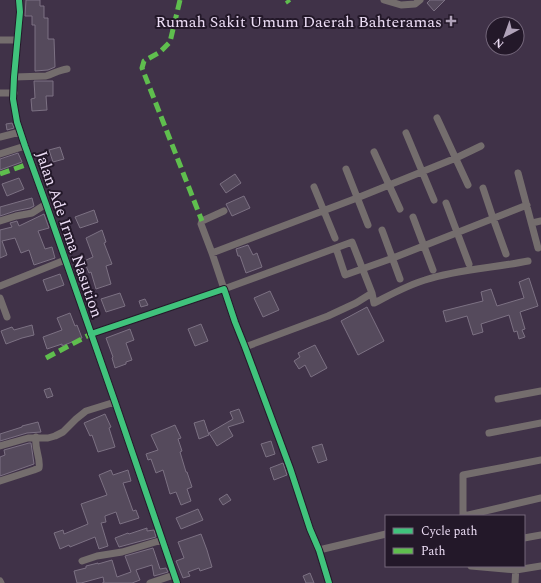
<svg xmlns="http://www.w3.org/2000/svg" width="541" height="583" font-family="Spectral,serif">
	<rect width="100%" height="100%" fill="#403248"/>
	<path fill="#554a5c" stroke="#7c7183" d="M26,0H40V6H44V18H48V39H54L55,67L48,70L35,71V25H32V16H25Z
		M430,0H445L434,11L427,3Z
		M34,81H53V96H46L47,110L32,111L31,99L35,98Z
		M12,123L14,128L7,130L6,124Z
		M60,147L64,159L53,162L49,150Z
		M18,153L22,162L0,170V159Z
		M235,174L241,183L226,193L220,184Z
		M19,178L24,189L7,196L2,184Z
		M244,196L250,208L232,216L226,204Z
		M32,198L34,206L30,208L15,211L0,216V207Z
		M94,210L98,222L80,228L75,217Z
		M44,214L49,228L38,231L45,249L52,247L55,258L34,265L29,250L21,253L15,238L2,241L7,255L0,258V230L12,227L10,223L17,221L19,226Z
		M102,230L106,242L104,243L112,264L106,266L111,284L96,289L91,272L89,273L84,261L93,257L86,238Z
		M248,245L253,255L257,253L262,267L246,273L240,256H238L236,249Z
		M60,274L64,285L47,291L43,280Z
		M529,278L538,306L520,312L525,329L522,330L525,337L519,339L517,331L514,332L509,315L481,324L483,332L473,335L467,316L446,322L443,311L483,301L481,292L491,289L497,306L524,298L519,282Z
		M270,291L279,310L263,317L254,298Z
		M120,293L125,306L106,312L101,299Z
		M145,299L148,305L141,307L139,301Z
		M367,307L384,341L358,355L341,321Z
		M70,313L75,326L77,325L82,338L62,346V344L47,349L43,337L62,330L57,318Z
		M201,324L208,341L195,346L188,329Z
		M32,325L34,335L22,338L6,344L1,331L12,327L14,330Z
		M130,329L134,340L126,343L132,360L126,362V364L115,368L112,358L113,357L106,338Z
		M315,345L327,368L311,377L305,365L299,369L294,361L300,357L298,353Z
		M50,388L53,396L47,398L44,390Z
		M239,409L244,422L228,427L233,436L217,446L209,433L233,419L230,412Z
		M105,414L111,427L109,428L115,447L98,452L92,435L90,436L84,423Z
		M204,420L209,435L199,439L194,423Z
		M38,422L41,432L27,433L0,441V434L22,427V426Z
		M175,425L181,438L178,439L182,451L180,452L186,472H187L192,487L187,489L191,501L181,505L176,492L170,494L163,470L156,473L151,459L148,460L146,454L158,450L151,435Z
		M271,441L275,454L266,457L261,444Z
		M29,443H31L34,464L0,476V457L5,455L4,450Z
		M322,444L327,460L318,463L312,447Z
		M283,463L287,475L274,480L270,468Z
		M111,470L113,475L128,470L131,481L123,483L133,511L136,510L139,518L120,524L116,512L105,516V517L106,522L101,523L108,546L99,549L95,537L70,547L69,545L60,549L54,533L63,530L64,534L88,524L81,504L107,495L99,475Z
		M227,494L231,500L223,505L219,499Z
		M198,509L203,520L181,529L176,518Z
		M147,528V531L154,530L156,537L119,547L115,538L128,533L129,534Z
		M201,534L207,550L212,567L200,571L199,568L188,572L190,576L183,578L176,561L184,558L178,542Z
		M153,548L160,569L166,568L168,572L154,576L152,565L136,570L140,580L132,583H103V582H104L103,577L81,583H77L74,571L86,568V566L98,563V564L112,560L117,577L131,572L125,556Z
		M310,573L314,583H306L303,576Z"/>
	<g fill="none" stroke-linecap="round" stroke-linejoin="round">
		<path stroke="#746d6d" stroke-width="7" d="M19,0L20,12L14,77L13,99L17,122L25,146L46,204L115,402L177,583
			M384,0L401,5L415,4L420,0
			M0,40H17
			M14,77L46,76C53,74 59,70 67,69
			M0,93H14
			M437,118L468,185
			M406,133L434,200
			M0,137L20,132
			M374,152L400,209
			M0,154L25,146
			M346,169L368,225
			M518,173L538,248
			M314,187L335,238
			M483,188L493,218L506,254
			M446,203L469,264
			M224,211L202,221L201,224L212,253L224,289L352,242L372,293
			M413,217L433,270
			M0,221L16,216L27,214L32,213L46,204
			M532,223L541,221
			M382,230L400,279
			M336,248L345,275L393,258L527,205
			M212,253L357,198L456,158L481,146
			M0,286L65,260
			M0,298L7,317
			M91,334L224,289L235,322L245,347L290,468L310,529L319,550L329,583
			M245,347L328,316L356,303L372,293L374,303C390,295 408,285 425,280C458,269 494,268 528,261
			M498,399L541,391
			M489,433L541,423
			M0,446L28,438H48L55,436L63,432L76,419L86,411L115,402
			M0,481L34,470L39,468C41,458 34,449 36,437
			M463,516V475L541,460
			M464,516L541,498
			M524,538L541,535
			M319,550L386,534
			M82,561L97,556L122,552L162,540
			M471,566L516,570L541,566
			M0,581L1,583
			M150,583L174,575
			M515,583L516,566"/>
		<path stroke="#5fbe4e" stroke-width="5" stroke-dasharray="10 5" stroke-linecap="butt" d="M180,0L170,42L160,52L144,61L142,68L202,221
			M287,0L289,3
			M0,174L31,163
			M46,358L91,334"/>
		<defs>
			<path id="cycleway" d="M19,0L20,12L14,77L13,99L17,122L25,146L46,204L115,402L177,583
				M91,334L224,289L235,322L245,347L290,468L310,529L319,550L329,583"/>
		</defs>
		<use href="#cycleway" stroke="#231829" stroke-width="8"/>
		<use href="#cycleway" stroke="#40c37c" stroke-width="6"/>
	</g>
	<path fill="#b0a2b9" stroke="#231829" stroke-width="1.5" d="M449 15h4v4h4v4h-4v4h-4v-4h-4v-4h4z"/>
	<g text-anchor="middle" stroke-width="4" stroke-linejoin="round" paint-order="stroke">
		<g font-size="16" fill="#eddef6" stroke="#231829" text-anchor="end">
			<text x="442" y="27">Rumah Sakit Umum Daerah Bahteramas</text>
		</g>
		<g font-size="16" fill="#eddef6" stroke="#231829">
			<text transform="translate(70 234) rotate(71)" y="6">Jalan Ade Irma Nasution</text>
		</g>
	</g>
	<rect x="385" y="515" width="140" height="52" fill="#231829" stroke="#74677b"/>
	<rect x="393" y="528" width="20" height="6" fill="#40c37c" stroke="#74677b"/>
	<text x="421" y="535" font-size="12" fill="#eddef6">Cycle path</text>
	<rect x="393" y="548" width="20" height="6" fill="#5fbe4e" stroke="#74677b"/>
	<text x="421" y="555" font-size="12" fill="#eddef6">Path</text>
	<g transform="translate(505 36) rotate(221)"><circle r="19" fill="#231829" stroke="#74677b"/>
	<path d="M0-3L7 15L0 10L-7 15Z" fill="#b0a2b9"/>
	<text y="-6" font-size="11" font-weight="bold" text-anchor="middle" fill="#eddef6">N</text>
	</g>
</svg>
